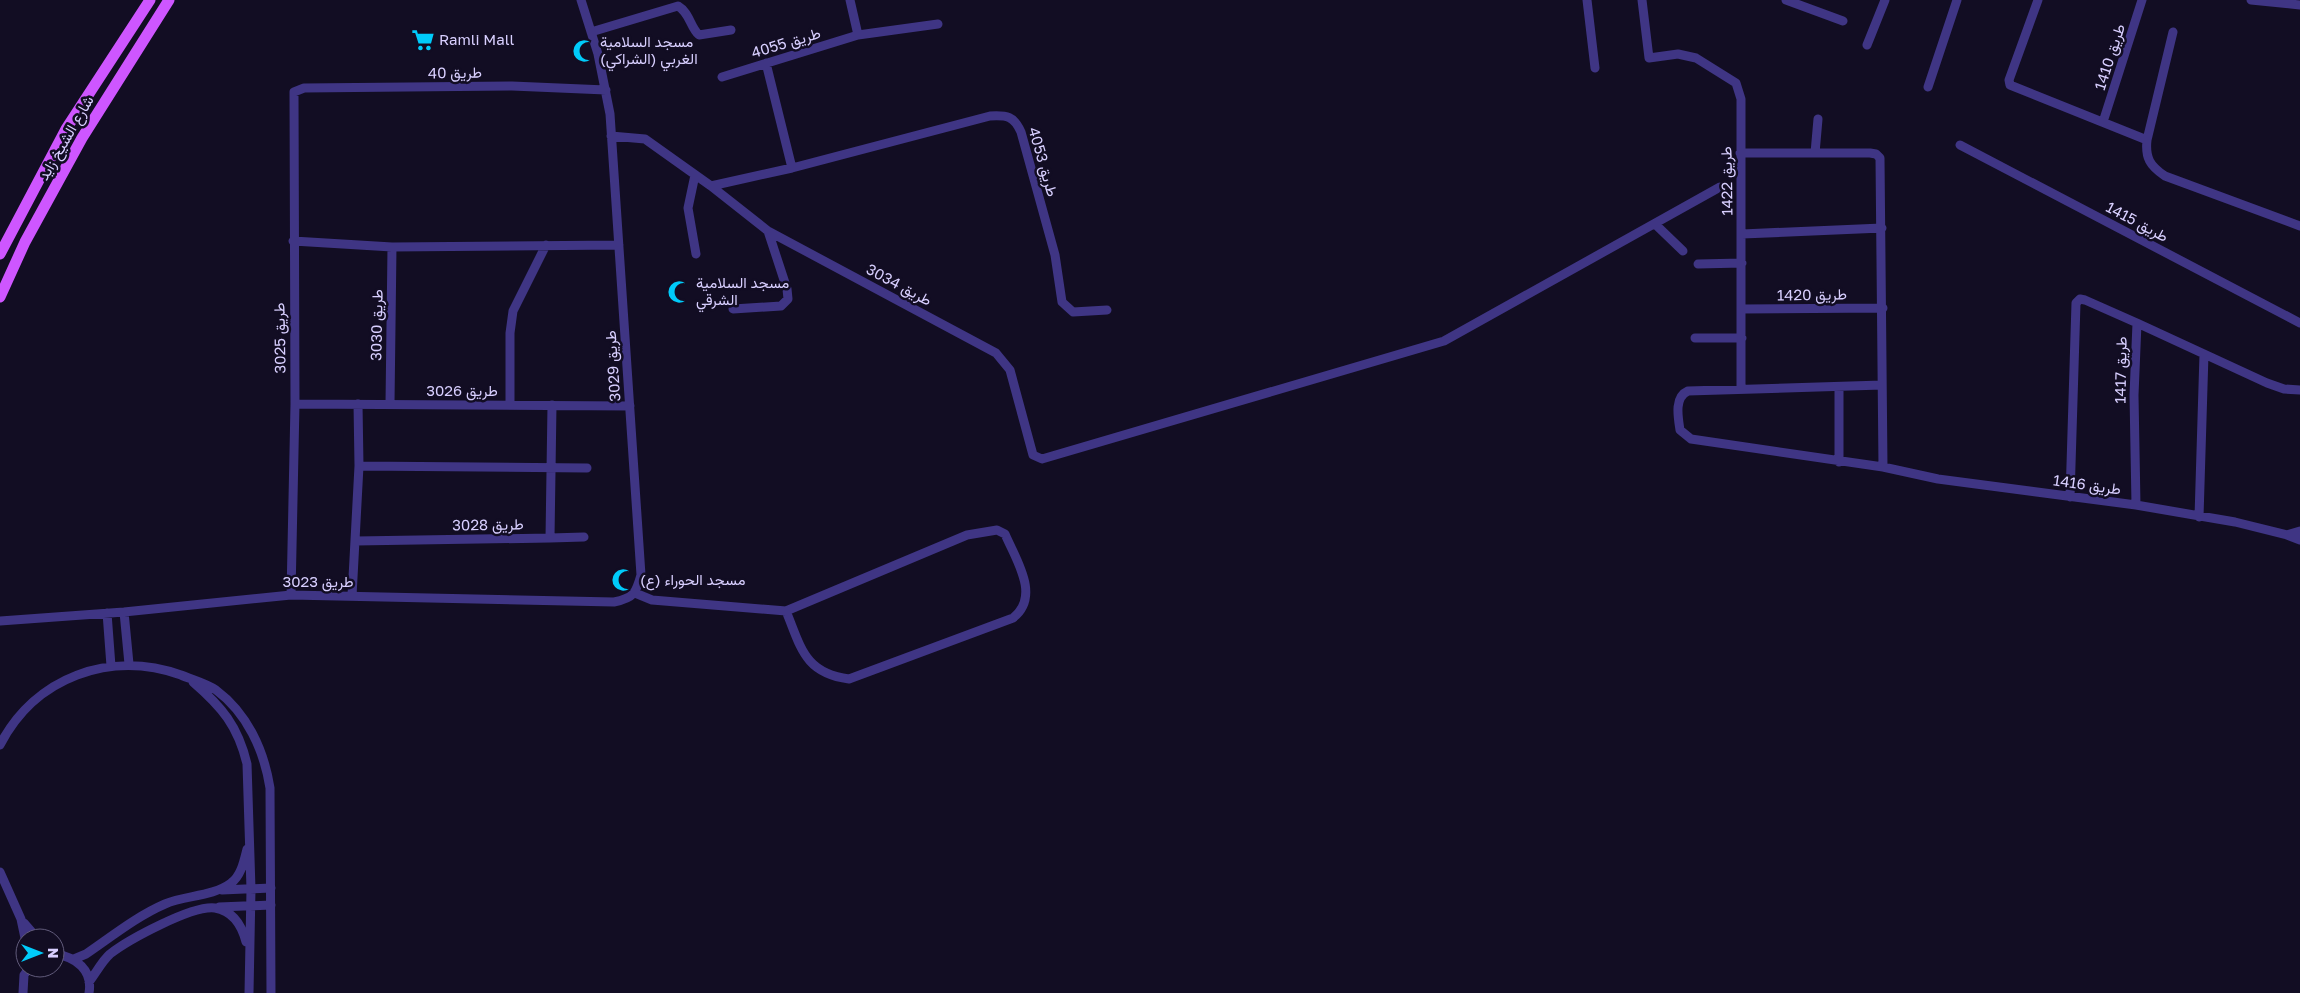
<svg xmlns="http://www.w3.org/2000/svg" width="2300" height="993" font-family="'Golos Text',Vazirmatn,sans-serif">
	<rect width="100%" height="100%" fill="#120d23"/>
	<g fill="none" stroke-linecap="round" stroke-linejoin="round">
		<path stroke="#3f3584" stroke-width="9" d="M850,0L858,35
			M1587,0L1595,68
			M1642,0L1649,58L1678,54L1696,58L1736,83L1741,99V388
			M1786,0L1843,21
			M2038,0L2009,80L2010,85L2147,140
			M2251,0L2300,5
			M591,32L678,6C690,13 690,27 699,35L731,30
			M2173,32L2147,140C2145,158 2150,166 2165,176L2300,226
			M1867,45L1885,0
			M766,63L792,168
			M722,77L858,35L938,24
			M1928,87L1957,0
			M2103,122L2142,0
			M611,136L645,139L711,186L768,231L996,353L1010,370L1033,455L1042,459L1444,341L1720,187
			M1960,145L2300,323
			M1740,153H1870L1876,154L1880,158L1883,467
			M1815,153L1818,119
			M695,175L688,208L696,254
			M711,186L792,168L990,116C1007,115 1014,116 1021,132L1055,255L1062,302L1073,312L1107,310
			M1655,224L1683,251
			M1742,234L1882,228
			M293,241L392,247L619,245
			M1698,264L1742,263
			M733,309L781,306L788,299L787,289L768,231
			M1742,309L1883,308
			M1695,338H1742
			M1882,385L1688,391C1674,397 1678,417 1680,430L1691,439L1883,467L1938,479L2136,505L2235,522L2287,535L2300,540
			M295,404L630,406
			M390,404L392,247
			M510,405V333L513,311L546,245
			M1839,462V387
			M359,466L587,468
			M2070,497L2076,303L2080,299L2085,300L2137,323
			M2136,505L2134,395L2137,323L2267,383L2284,389L2300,390
			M2199,517L2204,354
			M2287,535L2300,531
			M550,538L584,537
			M356,541L550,538L552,405
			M635,593L652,600L786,611L967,535L997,530L1005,534C1016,560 1041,596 1013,618L849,679C804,673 801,647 786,611
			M291,595L295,404L294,92L304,88L512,86L606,90
			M352,596L359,466L358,404
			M124,612L129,664
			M107,613L111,666
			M0,621L124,612L291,595L614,602C634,598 636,593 641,575L610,114L598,54L581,0
			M193,682C222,707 238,726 247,764L251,889L249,993
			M0,745C35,677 110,650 181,675C193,680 205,683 216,690C247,713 264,750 270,788L271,993
			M0,872L21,919L25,938
			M222,890L271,888
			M219,907L271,905
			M24,923L37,938
			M55,954C76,957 93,970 89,993
			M74,959L86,954C111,937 137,916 165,904C185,895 212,897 231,883C241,876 244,861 247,849
			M89,982C96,973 102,961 110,954C128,940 192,905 215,908C233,911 242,926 246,942
			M23,993L24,975L29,968"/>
		<path stroke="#ce56ff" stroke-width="11" d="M0,254L66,129L150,0
			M0,297L25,242L82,138L169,0"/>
	</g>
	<defs>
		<symbol id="supermarket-bare" viewBox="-9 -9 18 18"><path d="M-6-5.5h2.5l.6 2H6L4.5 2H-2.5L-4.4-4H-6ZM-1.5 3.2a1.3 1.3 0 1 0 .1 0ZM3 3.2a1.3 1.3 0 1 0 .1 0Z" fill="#00cbfa" stroke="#120d23" stroke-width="2.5" paint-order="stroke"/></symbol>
		<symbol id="mosque-bare" viewBox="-9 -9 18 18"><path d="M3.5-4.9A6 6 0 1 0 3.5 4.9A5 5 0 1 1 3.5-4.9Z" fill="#00cbfa" stroke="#120d23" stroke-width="2.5" paint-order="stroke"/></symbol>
	</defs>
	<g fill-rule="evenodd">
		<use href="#supermarket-bare" x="407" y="24" width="32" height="32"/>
		<use href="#mosque-bare" x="568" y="35" width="32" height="32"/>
		<use href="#mosque-bare" x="663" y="276" width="32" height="32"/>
		<use href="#mosque-bare" x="607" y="564" width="32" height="32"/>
	</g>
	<g text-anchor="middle" stroke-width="5" stroke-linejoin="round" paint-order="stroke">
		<g font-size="15" fill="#d8cfff" stroke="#120d23" text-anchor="start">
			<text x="439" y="45">Ramli Mall</text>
			<text x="600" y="47">مسجد السلامية<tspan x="600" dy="17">الغربي (الشراكي)</tspan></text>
			<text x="696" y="288">مسجد السلامية<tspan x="696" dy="17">الشرقي</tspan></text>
			<text x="640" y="585">مسجد الحوراء (ع)</text>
		</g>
		<g font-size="15" fill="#d8cfff" stroke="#120d23">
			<text transform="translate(786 43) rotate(-17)" y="5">طريق 4055</text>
			<text transform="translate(2110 57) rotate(-72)" y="5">طريق 1410</text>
			<text transform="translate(455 73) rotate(-1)" y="5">طريق 40</text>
			<text transform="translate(66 138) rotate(-60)" y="5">شارع الشيخ زايد</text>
			<text transform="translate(1043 162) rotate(74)" y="5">طريق 4053</text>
			<text transform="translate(1727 181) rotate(-91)" y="5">طريق 1422</text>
			<text transform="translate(2137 222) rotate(28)" y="5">طريق 1415</text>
			<text transform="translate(899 285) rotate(28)" y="5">طريق 3034</text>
			<text transform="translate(1812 295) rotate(-1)" y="5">طريق 1420</text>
			<text transform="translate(377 325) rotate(-89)" y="5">طريق 3030</text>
			<text transform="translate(280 338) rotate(-91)" y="5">طريق 3025</text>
			<text transform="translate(613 366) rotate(-94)" y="5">طريق 3029</text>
			<text transform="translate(2121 370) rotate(-89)" y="5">طريق 1417</text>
			<text x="462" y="396">طريق 3026</text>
			<text transform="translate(2087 485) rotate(8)" y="5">طريق 1416</text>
			<text transform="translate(488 525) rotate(-1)" y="5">طريق 3028</text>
			<text x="318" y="587">طريق 3023</text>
		</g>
	</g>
	<g transform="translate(40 953) rotate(90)"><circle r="24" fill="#120d23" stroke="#615b7b"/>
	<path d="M0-4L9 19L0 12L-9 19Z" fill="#00cbfa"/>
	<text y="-8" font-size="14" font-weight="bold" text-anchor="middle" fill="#d8cfff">N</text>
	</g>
</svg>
